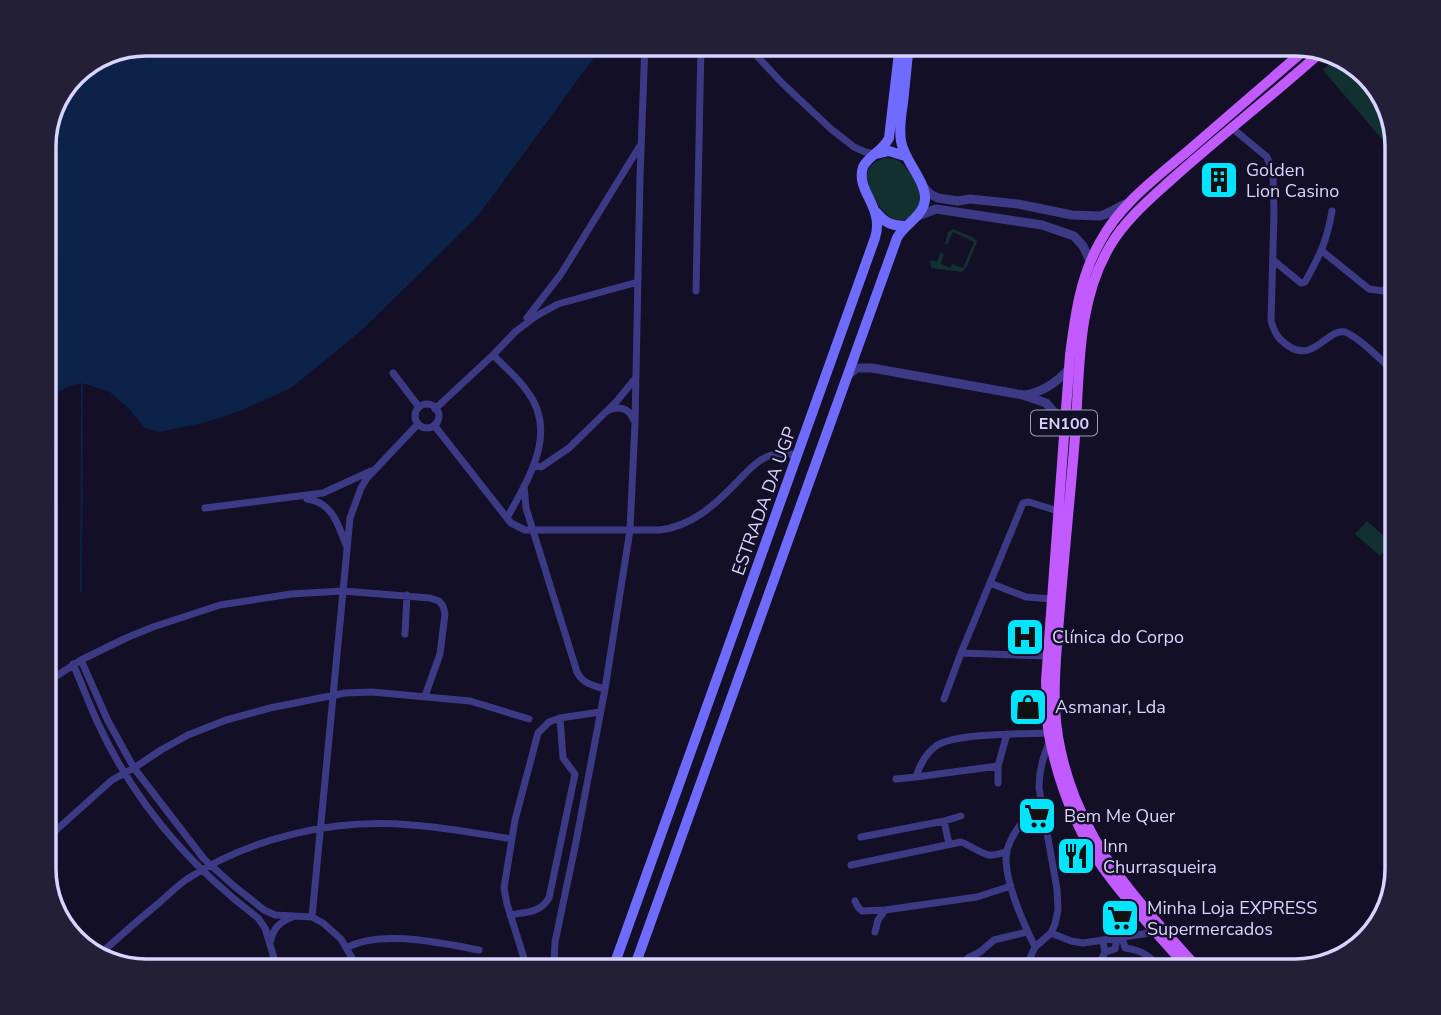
<svg xmlns="http://www.w3.org/2000/svg" width="1441" height="1015" font-family="'Nunito Sans',sans-serif">
	<rect width="100%" height="100%" fill="#130f26"/>
	<path fill="#12302f" d="M1336,57L1357,65L1386,101L1397,146V157L1323,70Z
		M884,158C890,158 894,158 899,161C910,169 926,196 918,209C904,230 886,218 876,201C865,184 859,167 884,158Z
		M953,229L974,238L977,242L967,266L962,272L931,268L930,262L932,260L937,262L940,252L944,254L941,264L950,268L952,264L963,268L974,242L953,232L947,245L945,244L948,232Z
		M1367,521L1392,543L1380,556L1355,534Z"/>
	<path fill="#0c2248" d="M146,44H604L478,216L362,330L291,388L240,411L207,422L159,432L145,428L129,409L110,392L82,383L69,386L44,400V139L78,69Z"/>
	<g fill="none" stroke-linecap="round" stroke-linejoin="round">
		<path stroke="#0c2248" stroke-width="2" d="M81,591L82,383"/>
		<path stroke="#3d3a85" stroke-width="7" d="M746,44L782,83L831,129L854,147L865,152L876,154
			M1232,128L1267,157L1273,174L1274,213L1271,321C1275,334 1278,339 1290,347C1314,362 1328,328 1345,332C1357,336 1387,365 1397,375
			M1322,251L1369,289L1383,291L1388,287
			M1273,260L1301,283L1305,282C1320,255 1327,241 1332,211
			M696,291L701,44
			M527,318L561,274L641,144
			M1395,329L1397,327
			M493,355C505,367 518,378 527,391C559,433 528,479 507,518
			M393,373L419,407
			M415 416a12 12 0 1 1 24 0a12 12 0 1 1-24 0Z
			M435,409L493,355L515,332L536,316L558,304L638,282
			M609,410C619,406 629,408 633,419
			M434,425L507,518L511,523L525,530H659C691,527 715,505 737,482C748,471 759,457 776,454C783,453 790,454 798,455
			M534,465L541,467L569,448L617,401L634,380
			M524,486L526,508L577,672C583,684 592,685 605,689
			M307,499C332,502 338,524 346,545
			M205,508L323,493L371,471
			M990,583L1026,597L1052,599
			M405,634L407,595
			M961,653L1047,656
			M81,660L108,721L134,768L204,859L234,886L264,910L275,915L312,917L323,923L341,939L356,965L363,971
			M73,664C81,682 88,701 96,719C132,799 188,865 258,918L265,928L274,958L285,971
			M58,675L81,660L126,638L153,627L220,605L291,594L343,591L430,598L439,601L443,606L445,614L440,654L425,696
			M944,699L961,653L1023,503L1029,502L1058,511
			M998,766L916,777C920,764 925,754 936,746C955,733 1024,734 1049,733
			M896,779L916,777
			M998,783V766L1007,734
			M944,821L961,816
			M861,837L944,821L949,844
			M44,841L112,780L134,768L161,750L188,735L226,720L270,708L345,693L372,692L470,701L529,719
			M851,865L961,842C970,845 979,853 989,855C994,856 1001,853 1007,852
			M855,901L858,907L862,911L885,910
			M510,915C526,912 540,913 549,898L575,774L563,758L560,718
			M312,917L350,518L361,488L367,478L418,424
			M875,932L878,920L885,910L977,897L1011,886
			M1051,933L1071,941L1083,943L1156,932
			M1122,937L1125,948C1143,950 1152,958 1163,971
			M271,940C273,928 281,921 293,917
			M1035,947C1024,925 1001,874 1007,850C1013,830 1028,815 1041,801
			M346,948C381,929 441,943 479,950
			M1105,952L1115,949L1117,938
			M99,955C119,937 138,920 159,903C168,895 177,886 187,879C252,837 335,818 411,825C443,827 474,833 506,838
			M968,958L980,952L994,940L1027,932
			M265,971L277,962
			M528,971L507,904L504,888L515,820L538,733L549,722L560,718L600,712
			M555,971L554,963L555,942L576,842L605,689L630,530L635,423L640,177L645,44
			M831,971L833,966
			M890,971L899,967L927,964L931,966L936,971
			M1024,971L1035,947L1051,933L1055,924L1058,910L1057,889L1039,788C1039,770 1043,757 1050,741
			M1096,971L1105,952L1103,941"/>
		<path stroke="#3d3a85" stroke-width="9" d="M922,185L930,194L938,198L958,201L970,199L1018,204L1072,215L1100,216L1106,214L1125,204
			M918,216L936,209L1042,225L1074,236L1083,246L1090,261
			M848,375L857,368H872L1023,395L1046,403L1064,424
			M1025,395C1043,392 1056,383 1068,370"/>
		<path stroke="#6f6bff" stroke-width="10" d="M876,154L889,151L905,156
			M876,212C885,223 892,226 906,226
			M612,971L875,238C885,207 855,191 863,167C868,156 883,151 889,138L900,44
			M633,971L897,238C904,224 923,217 925,200C926,180 904,161 901,141C899,128 901,115 903,103C905,83 907,64 909,44"/>
		<path stroke="#c25bff" stroke-width="10" d="M1190,971C1161,937 1129,905 1103,868C1076,829 1058,782 1049,735C1046,718 1047,699 1046,681L1070,355C1075,316 1080,277 1100,242C1120,204 1157,177 1189,150C1228,116 1268,82 1307,48
			M1200,971C1173,940 1144,910 1120,877C1083,829 1058,768 1055,708C1054,691 1055,675 1056,659C1061,585 1069,511 1075,437C1080,373 1076,303 1110,246C1125,220 1150,199 1171,180C1220,136 1272,96 1321,52"/>
	</g>
	<defs>
		<symbol id="building-square" viewBox="-11 -11 22 22"><rect x="-9" y="-9" width="18" height="18" rx="4" fill="#00e5ff" stroke="#130f26"/><path d="M-4-6H4V6H1V3H-1V6H-4ZM-2.5-4.3h1.7v1.8h-1.7ZM.8-4.3h1.7v1.8H.8ZM-2.5-1h1.7V.8h-1.7ZM.8-1h1.7V.8H.8Z" fill="#111"/></symbol>
		<symbol id="hospital-square" viewBox="-11 -11 22 22"><rect x="-9" y="-9" width="18" height="18" rx="4" fill="#00e5ff" stroke="#130f26"/><path d="M-5-5h3v3.5h4V-5h3V5h-3V1.5h-4V5h-3Z" fill="#111"/></symbol>
		<symbol id="shop-square" viewBox="-11 -11 22 22"><rect x="-9" y="-9" width="18" height="18" rx="4" fill="#00e5ff" stroke="#130f26"/><path d="M-5-2.5h2.3a2.7 3.5 0 0 1 5.4 0H5L5.5 6h-11ZM-1.5-2.5h3a1.5 2.3 0 0 0-3 0Z" fill="#111"/></symbol>
		<symbol id="supermarket-square" viewBox="-11 -11 22 22"><rect x="-9" y="-9" width="18" height="18" rx="4" fill="#00e5ff" stroke="#130f26"/><path d="M-6-5.5h2.5l.6 2H6L4.5 2H-2.5L-4.4-4H-6ZM-1.5 3.2a1.3 1.3 0 1 0 .1 0ZM3 3.2a1.3 1.3 0 1 0 .1 0Z" fill="#111"/></symbol>
		<symbol id="restaurant-square" viewBox="-11 -11 22 22"><rect x="-9" y="-9" width="18" height="18" rx="4" fill="#00e5ff" stroke="#130f26"/><path d="M-5-6h1v4h1v-4h1v4h1v-4h1v5L-1.5 .5V6h-2V.5L-5-1ZM5-6V6H3V1.5H1.5Q1.5-4 5-6Z" fill="#111"/></symbol>
	</defs>
	<g fill-rule="evenodd">
		<use href="#building-square" x="1197" y="158" width="44" height="44"/>
		<use href="#hospital-square" x="1003" y="615" width="44" height="44"/>
		<use href="#shop-square" x="1006" y="685" width="44" height="44"/>
		<use href="#supermarket-square" x="1015" y="794" width="44" height="44"/>
		<use href="#restaurant-square" x="1054" y="834" width="44" height="44"/>
		<use href="#supermarket-square" x="1098" y="896" width="44" height="44"/>
	</g>
	<g text-anchor="middle" stroke-width="5" stroke-linejoin="round" paint-order="stroke">
		<rect fill="#130f26" stroke="#9e99be" stroke-width="2" x="1031" y="410.5" width="66" height="25" rx="5"/>
		<g font-size="16" font-weight="bold" fill="#d9d4ff">
			<text x="1064" y="429">EN100</text>
		</g>
		<g font-size="18" fill="#d9d4ff" stroke="#130f26" text-anchor="start">
			<text x="1246" y="176">Golden<tspan x="1246" dy="21">Lion Casino</tspan></text>
			<text x="1052" y="643">Clínica do Corpo</text>
			<text x="1055" y="713">Asmanar, Lda</text>
			<text x="1064" y="822">Bem Me Quer</text>
			<text x="1103" y="852">Inn<tspan x="1103" dy="21">Churrasqueira</tspan></text>
			<text x="1147" y="914">Minha Loja EXPRESS<tspan x="1147" dy="21">Supermercados</tspan></text>
		</g>
		<g font-size="18" fill="#d9d4ff" stroke="#130f26">
			<text transform="translate(764 501) rotate(-70)" y="6">ESTRADA DA UGP</text>
		</g>
	</g>
	<path d="M0 0H1441V1015H0ZM146 56H1295A90 90 0 0 1 1385 146V869A90 90 0 0 1 1295 959H146A90 90 0 0 1 56 869V146A90 90 0 0 1 146 56Z" fill="#231f37" fill-rule="evenodd"/>
	<path fill="none" stroke="#d9d4ff" stroke-width="3.5" d="M146 56H1295A90 90 0 0 1 1385 146V869A90 90 0 0 1 1295 959H146A90 90 0 0 1 56 869V146A90 90 0 0 1 146 56Z"/>
</svg>
